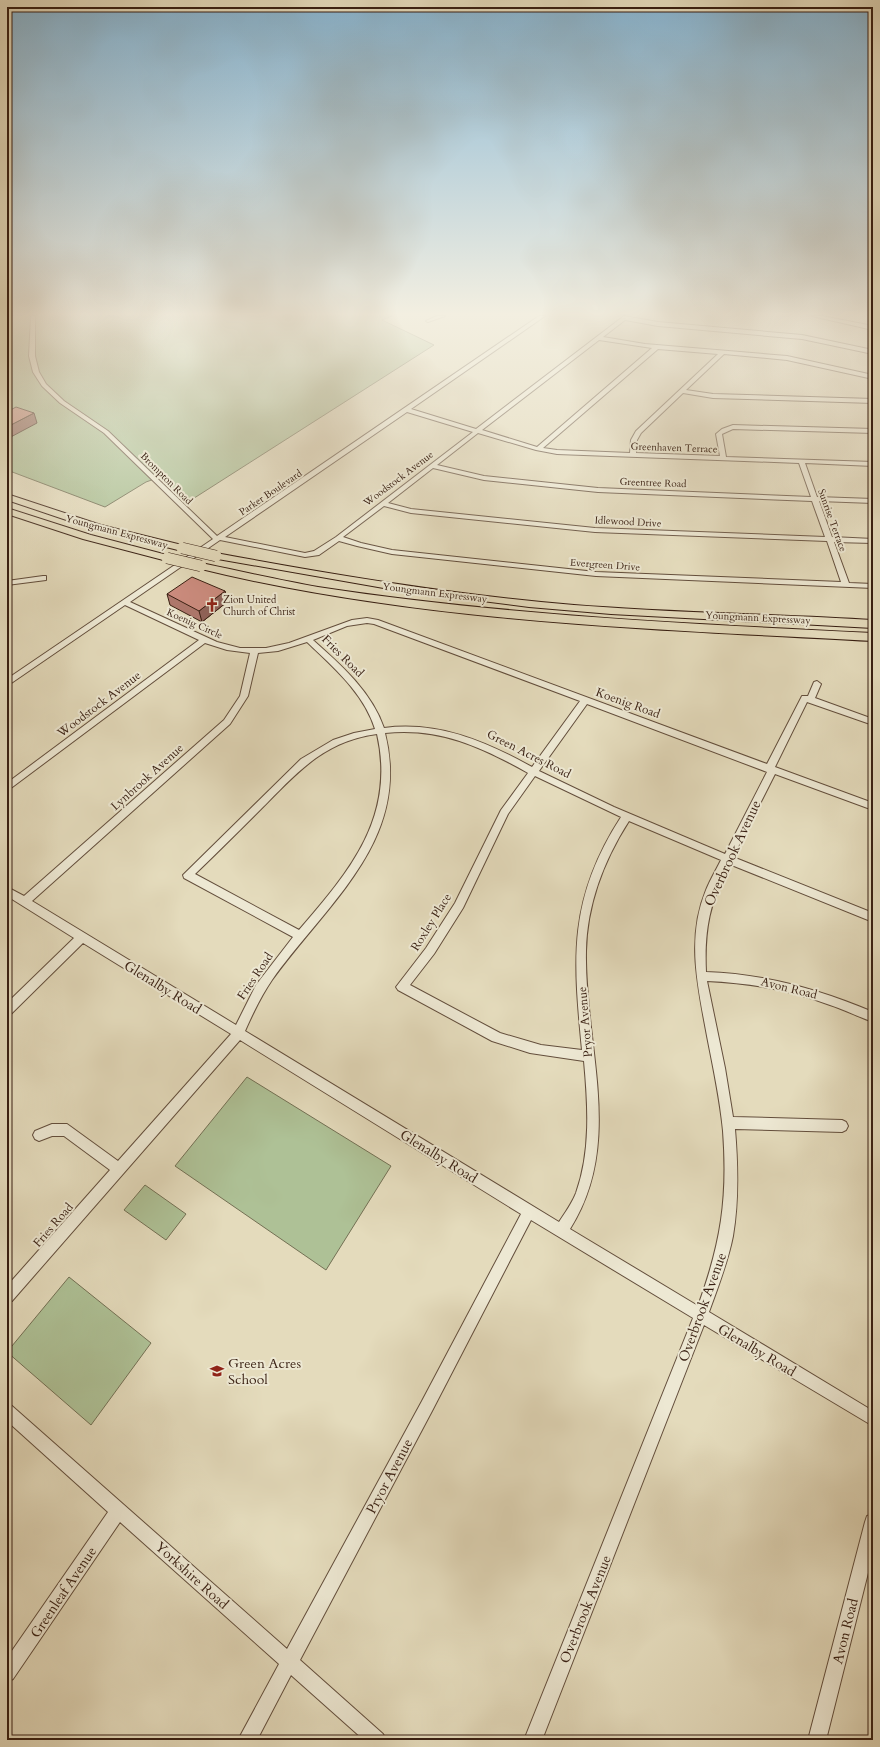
<svg xmlns="http://www.w3.org/2000/svg" width="880" height="1747" font-family="Cardo,serif">
	<rect width="100%" height="100%" fill="#e4dbbc"/>
	<filter id="stains"><feTurbulence type="fractalNoise" baseFrequency=".005" numOctaves="4"/><feColorMatrix values="0 0 0 0 .2 0 0 0 0 .09 0 0 0 0 .02 0 0 0 .5 -.17"/></filter>
	<radialGradient id="worn" r=".72"><stop offset=".6" stop-color="#630" stop-opacity="0"/><stop offset="1" stop-color="#630" stop-opacity=".3"/></radialGradient>
	<path fill="#aec196" stroke="#737054" d="M7,316H392L382,320L434,345L188,502L160,477L146,482L105,507L7,470Z
		M247,1077L391,1166L326,1270L175,1166Z
		M145,1185L186,1214L166,1240L124,1210Z
		M69,1277L151,1343L91,1425L7,1352Z"/>
	<g fill="none" stroke-linecap="round" stroke-linejoin="round">
		<defs>
			<path id="minor" d="M31,316H35V356L39,372L46,384L64,401L108,431L217,536L539,316H545L411,409L476,429L624,316L658,322L802,335L873,350V354L802,339L658,326L625,320L603,337L645,344L787,356L873,375V379L787,360L724,354L686,390L713,394L873,399V403L713,398L683,393L641,433L637,440L636,453L720,456L716,434L722,429L733,425L873,429V433L733,429L722,434L726,457L873,462V466L805,463L817,497L873,499V503L819,501L832,537L873,539V543L834,542L849,583L873,584V588L596,576L392,554L357,546L339,541L319,555L305,557L220,540L130,602L217,642L240,648H266L289,643L352,620L367,618L378,620L767,764L801,698L802,696H808L814,682L817,681L821,684L815,698L873,719V725L807,702L775,767L873,803V810L775,774L733,857L873,913V922L729,864C710,902 704,929 706,972C765,974 819,989 873,1012V1022C859,1017 845,1010 830,1005C791,990 750,983 707,981L725,1068L733,1117L842,1120L846,1122L848,1126L846,1130L842,1132L735,1129C738,1165 739,1201 733,1236C728,1262 718,1287 709,1312L873,1411V1426L704,1325L542,1740H524L693,1318L531,1220L432,1411L300,1660L383,1734L386,1740H364L291,1675L257,1740H238L279,1664L120,1522L13,1679L7,1682V1658L108,1512L7,1421V1404L12,1406L287,1649L422,1401L521,1214L240,1040L12,1301L7,1303V1286L110,1170L64,1136H52L39,1141L35,1139L33,1135L35,1131L52,1124H67L118,1161L231,1034L83,943L11,1014L7,1015V1003L74,938L7,896V887L24,896L224,720L240,696L250,653L227,650L205,643L7,791V783L199,640L125,605L7,686V679L213,539L104,433L60,403L42,386L33,372L29,356ZM599,340L652,348L537,447L482,430ZM658,349L718,354L636,431L631,440L630,453L557,450L543,448ZM407,412L473,432L336,537L314,551L305,553L225,537ZM478,433L536,450L557,454L799,463L811,497L598,488L484,476L437,465ZM433,468L484,480L598,492L812,501L825,537L595,528L411,509L388,503ZM384,506L411,513L595,532L827,541L841,582L596,572L392,550L361,543L343,537ZM367,623L374,624L580,701L532,767C485,741 438,721 384,728C371,691 341,665 313,640L347,626ZM307,642C333,667 364,693 375,729L354,733L333,740L301,759L183,875L184,878L293,937L256,985L236,1025L32,901L230,724L248,696L258,653L278,651ZM587,704L767,772L725,854L614,807L539,771ZM385,733C439,727 482,747 528,773L501,810L455,903L426,948L396,987L398,990L492,1041L530,1053L584,1061C588,1105 591,1151 576,1193C572,1203 565,1213 559,1222L245,1031C253,1013 261,996 272,980C327,903 412,840 385,733ZM377,734C396,817 350,871 299,930L195,874C217,853 239,831 261,809C296,774 323,741 377,734ZM535,776L621,817C568,899 573,958 582,1050L541,1045L500,1033L410,985L434,954L463,908L508,814ZM629,821L721,860C716,870 710,880 706,890C686,938 698,987 707,1036C713,1067 720,1099 723,1131C728,1198 721,1243 698,1306L570,1229C625,1142 584,1046 586,951C587,904 604,860 629,821Z
				M437,316H445L428,322L426,321Z
				M812,316H822L873,326V330Z
				M43,576H46V580L7,585V581Z
				M873,1514V1553L826,1740H808L865,1522L867,1516Z"/>
			<path id="highway" d="M7,494L101,525L186,546L187,548L182,551L93,529L7,500Z
				M7,508L91,535L171,556L172,558L167,561L83,539L7,514Z
				M216,553C335,575 454,595 574,605C674,613 774,614 873,620V628L611,614L529,607L395,590L212,558L211,556L212,554Z
				M201,563C240,571 278,580 318,587C501,615 687,624 873,633V641C649,629 415,622 197,568L196,566L197,564Z"/>
		</defs>
		<use href="#minor" stroke="#634e3c" stroke-width="2"/>
		<use href="#highway" stroke="#381f12" stroke-width="2"/>
		<use href="#minor" fill="#ede8d3" fill-rule="evenodd"/>
		<use href="#highway" fill="#e4dbbc" fill-rule="evenodd"/>
		<defs>
			<path id="highway-bridge" d="M182,548L216,556
				M167,558L201,566"/>
		</defs>
		<use href="#highway-bridge" stroke="#381f12" stroke-width="12" stroke-linecap="butt"/>
		<use href="#highway-bridge" stroke="#e4dbbc" stroke-width="11"/>
	</g>
	<path fill="#af786d" stroke="#381f12" d="M225,591L227,602L202,622L170,605L167,594Z"/>
	<path fill="#8f6259" stroke="#381f12" d="M34,413L37,423L7,439V427Z
		M225,591L227,602L202,622L199,611Z"/>
	<path fill="#cc8c7f" stroke="#381f12" d="M16,407L34,413L7,427V412Z
		M192,577L225,591L199,611L167,594Z"/>
	<linearGradient id="sky" x2="0" y2="1"><stop stop-color="#87b6d4"/><stop offset="0.56" stop-color="#f3efe1"/><stop offset="1" stop-color="#f3efe1" stop-opacity="0"/></linearGradient>
	<rect width="880" height="561" fill="url(#sky)"/>
	<defs>
		<symbol id="church-bare" viewBox="-9 -9 18 18"><path d="M-1.2-6h2.4v3.5h3.3v2.4h-3.3V6h-2.4V-.1h-3.3v-2.4h3.3Z" fill="#8f2418" stroke="#ede8d3" stroke-width="2.5" paint-order="stroke"/></symbol>
		<symbol id="school-bare" viewBox="-9 -9 18 18"><path d="M0-5L7-2L0 1L-7-2ZM-4 1L0 2.5L4 1V4Q0 6-4 4Z" fill="#8f2418" stroke="#ede8d3" stroke-width="2.5" paint-order="stroke"/></symbol>
	</defs>
	<g fill-rule="evenodd">
		<use href="#church-bare" x="202" y="595" width="20" height="20"/>
		<use href="#school-bare" x="207" y="1361" width="20" height="20"/>
	</g>
	<g text-anchor="middle" stroke-width="4" stroke-linejoin="round" paint-order="stroke">
		<g font-size="10" fill="#381f12" stroke="#ede8d3">
			<text transform="translate(674 447) rotate(2)" y="4">Greenhaven Terrace</text>
			<text transform="translate(167 478) rotate(45)" y="4">Brompton Road</text>
			<text transform="translate(398 478) rotate(-37)" y="4">Woodstock Avenue</text>
			<text transform="translate(653 482) rotate(2)" y="4">Greentree Road</text>
			<text transform="translate(270 492) rotate(-34)" y="4">Parker Boulevard</text>
			<text transform="translate(833 520) rotate(70)" y="4">Sunrise Terrace</text>
			<text transform="translate(628 521) rotate(3)" y="4">Idlewood Drive</text>
			<text transform="translate(117 531) rotate(15)" y="4">Youngmann Expressway</text>
			<text transform="translate(605 564) rotate(4)" y="4">Evergreen Drive</text>
			<text transform="translate(435 592) rotate(7)" y="4">Youngmann Expressway</text>
			<text transform="translate(758 617) rotate(3)" y="4">Youngmann Expressway</text>
			<text transform="translate(195 623) rotate(24)" y="4">Koenig Circle</text>
		</g>
		<g font-size="10" fill="#381f12" stroke="#ede8d3" text-anchor="start">
			<text x="223" y="603">Zion United<tspan x="223" dy="12">Church of Christ</tspan></text>
		</g>
		<g font-size="12" fill="#381f12" stroke="#ede8d3">
			<text transform="translate(343 656) rotate(45)" y="4">Fries Road</text>
			<text transform="translate(628 703) rotate(20)" y="4">Koenig Road</text>
			<text transform="translate(99 704) rotate(-37)" y="4">Woodstock Avenue</text>
			<text transform="translate(529 754) rotate(27)" y="4">Green Acres Road</text>
			<text transform="translate(147 777) rotate(-42)" y="4">Lynbrook Avenue</text>
			<text transform="translate(431 922) rotate(-58)" y="4">Roxley Place</text>
			<text transform="translate(255 976) rotate(-56)" y="4">Fries Road</text>
			<text transform="translate(789 988) rotate(14)" y="4">Avon Road</text>
			<text transform="translate(585 1022) rotate(-95)" y="4">Pryor Avenue</text>
			<text transform="translate(53 1225) rotate(-49)" y="4">Fries Road</text>
		</g>
		<g font-size="14" fill="#381f12" stroke="#ede8d3">
			<text transform="translate(732 853) rotate(-65)" y="5">Overbrook Avenue</text>
			<text transform="translate(163 987) rotate(32)" y="5">Glenalby Road</text>
			<text transform="translate(439 1156) rotate(32)" y="5">Glenalby Road</text>
			<text transform="translate(702 1307) rotate(-70)" y="5">Overbrook Avenue</text>
			<text transform="translate(757 1350) rotate(31)" y="5">Glenalby Road</text>
			<text transform="translate(389 1476) rotate(-62)" y="5">Pryor Avenue</text>
			<text transform="translate(192 1575) rotate(42)" y="5">Yorkshire Road</text>
			<text transform="translate(63 1592) rotate(-56)" y="5">Greenleaf Avenue</text>
			<text transform="translate(585 1609) rotate(-68)" y="5">Overbrook Avenue</text>
			<text transform="translate(845 1631) rotate(-76)" y="5">Avon Road</text>
		</g>
		<g font-size="14" fill="#381f12" stroke="#ede8d3" text-anchor="start">
			<text x="228" y="1368">Green Acres<tspan x="228" dy="16">School</tspan></text>
		</g>
	</g>
	<rect width="880" height="1747" fill="none" stroke="#e4dbbc" stroke-width="24"/>
	<rect x="8" y="8" width="864" height="1731" fill="none" stroke="#381f12" stroke-width="2"/>
	<rect x="12" y="12" width="856" height="1723" fill="none" stroke="#381f12"/>
	<rect width="100%" height="100%" filter="url(#stains)"/>
	<rect width="100%" height="100%" fill="url(#worn)"/>
</svg>
